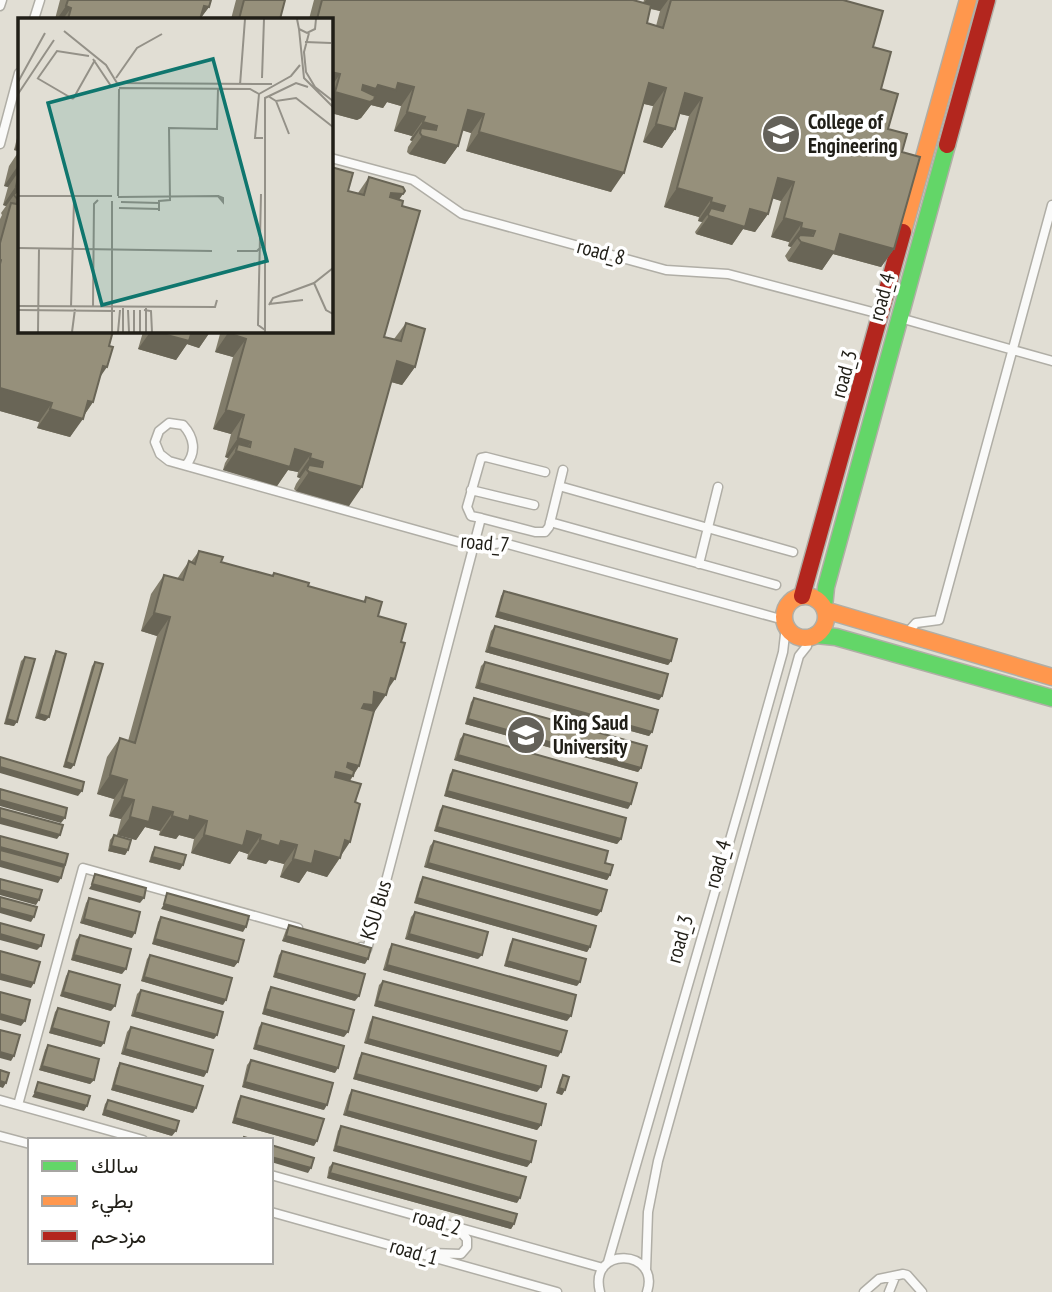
<svg xmlns="http://www.w3.org/2000/svg" width="1052" height="1292" font-family="'PT Sans Narrow',Vazirmatn,sans-serif">
	<rect width="100%" height="100%" fill="#e1ded4"/>
	<g fill="none" stroke-linecap="round" stroke-linejoin="round">
		<defs>
			<path id="lane" d="M0,6L2,0
				M34,19L40,0
				M0,144L19,73
				M331,158L413,180L462,214L666,270L728,274L880,314
				M900,318L1052,361
				M186,465C197,452 194,437 183,425L169,423L159,431L155,442L160,454L169,461L473,546L504,543L784,620
				M559,486L793,552
				M471,490L534,505
				M481,518L471,516L467,507L481,458L486,457L545,472
				M550,522L776,585
				M699,564L718,487
				M907,633L916,623L939,620L1052,205
				M361,947L367,949L380,904L481,518L535,532H545L549,527L563,470
				M0,1100L143,1140
				M18,1105L83,868L298,928
				M0,1136L30,1144
				M271,1175L603,1268
				M271,1212L557,1292
				M430,1253L461,1254L467,1247V1239L456,1227
				M608,1262L742,798L783,652L786,626
				M646,1270L648,1212L658,1161L799,656L807,646L808,638
				M600,1292C588,1245 661,1249 647,1292
				M864,1292L879,1279L903,1274L907,1275L922,1292
				M889,1292L895,1277"/>
			<path id="fast" d="M824,607L826,587L947,145
				M816,635L836,637L1052,698"/>
			<path id="slow" d="M903,232L968,0
				M784 617a21 21 0 1 1 42 0a21 21 0 1 1-42 0Z
				M825,610L1052,677"/>
			<path id="jam" d="M947,145L987,0
				M802,596L903,232"/>
		</defs>
		<use href="#lane" stroke="#b0aea6" stroke-width="11"/>
		<use href="#fast" stroke="#b0aea6" stroke-width="19"/>
		<use href="#slow" stroke="#b0aea6" stroke-width="19"/>
		<use href="#jam" stroke="#b0aea6" stroke-width="19"/>
		<use href="#lane" stroke="#fafaf9" stroke-width="8"/>
		<use href="#fast" stroke="#63d668" stroke-width="16"/>
		<use href="#slow" stroke="#ff974d" stroke-width="16"/>
		<use href="#jam" stroke="#b3261e" stroke-width="16"/>
	</g>
	<path fill="#817c6a" fill-rule="evenodd" d="M60,0H211L209,7L200,19H55Z
		M236,0H285L280,19H231Z
		M314,0H633L643,3L644,0H843L873,47L888,129L902,152L894,249L881,267L833,254L822,270L788,261L785,256L791,247L788,246L789,242L771,237L781,201L772,198L768,214L755,232L743,229L732,245L696,234L695,232L702,222L698,221L699,217L664,207L689,116L680,114L675,129L662,148L643,142L653,106L644,104L611,192L466,151L471,133L462,130L458,146L445,164L409,154L407,152L408,147L412,141L410,140L412,136L394,131L401,106L387,102L383,108L371,105L361,118L357,120L331,113V19H309ZM650,9L660,11L656,26L647,23Z
		M19,130V331L100,378L93,402L70,437L37,428L39,422L0,411V219L2,215L1,213L6,206L3,205L8,187L4,186L9,166L17,154L18,151L14,150Z
		M369,177L399,200L402,206L384,337L394,339L406,323L415,367L402,385L391,382L349,506L296,491L294,489L296,484L300,478L297,477L298,472L288,470L277,486L223,470L225,463L228,458L225,457L231,434L213,429L233,357L215,352L220,334L210,332L199,348L187,344L176,360L138,349L143,332L139,331H331L348,191L358,193Z
		M199,551L221,562L272,576L274,573L308,586L363,602L366,597L378,616L387,691L374,712L359,766L350,781L341,855L340,858L327,877L307,871L299,883L280,877L284,864L269,860L266,864L247,859L248,854L239,851L230,864L191,853L194,839L179,835L176,839L159,835L160,831L145,827L136,840L117,835L121,819L109,816L114,799L97,794L107,757L120,738L128,741L157,636L141,631L151,594L164,575L177,579L189,561L191,562Z
		M504,591L671,661L668,665L495,617L501,596Z
		M495,626L662,696L659,700L485,652L491,631Z
		M56,651L49,717L45,721L35,718L53,656Z
		M25,657L14,726L4,724L21,661Z
		M95,662L71,769L63,767L92,666Z
		M485,662L652,732L649,736L475,688L481,666Z
		M474,698L641,768L638,772L465,724L471,702Z
		M464,734L628,809L454,760L460,739Z
		M453,770L621,839L617,844L444,796L450,774Z
		M443,806L605,863L610,875L607,880L434,831L440,810Z
		M114,835L128,850L125,855L108,851L110,840Z
		M434,841L601,911L597,916L424,867L430,846Z
		M155,847L180,870L149,862L152,852Z
		M423,877L590,947L587,952L414,903L420,882Z
		M89,898L132,938L80,923L86,903Z
		M415,912L478,959L405,939L411,917Z
		M161,917L238,962L234,967L152,944L158,922Z
		M289,925L365,964L282,941L286,930Z
		M80,935L122,974L71,960L76,940Z
		M513,939L577,986L504,966L510,944Z
		M392,944L567,1021L383,970L389,949Z
		M282,951L355,1001L273,977L279,955Z
		M150,955L223,1005L141,981L147,959Z
		M69,971L111,1011L60,996L66,976Z
		M383,981L558,1057L374,1006L379,985Z
		M271,987L344,1037L262,1014L268,992Z
		M141,990L214,1039L131,1016L137,994Z
		M58,1008L101,1047L49,1033L55,1012Z
		M373,1017L537,1092L364,1043L370,1022Z
		M262,1023L335,1073L253,1049L259,1027Z
		M131,1027L204,1077L121,1054L127,1032Z
		M48,1045L94,1080L90,1084L39,1070L45,1050Z
		M362,1053L541,1125L537,1130L353,1079L359,1058Z
		M251,1060L324,1110L242,1087L247,1065Z
		M120,1063L193,1113L111,1090L117,1068Z
		M563,1075L565,1090L562,1095L556,1093L560,1080Z
		M352,1090L531,1162L527,1167L343,1115L349,1095Z
		M241,1096L314,1146L232,1123L238,1101Z
		M108,1100L172,1136L102,1115L105,1104Z
		M341,1126L517,1203L333,1151L338,1131Z
		M333,1163L514,1224L511,1229L327,1178L329,1167Z"/>
	<path fill="#696556" d="M646,0H668L660,11L642,6Z
		M66,6L71,8L63,19H57Z
		M204,6L209,7L200,19Z
		M331,72L340,74L331,87Z
		M398,83L414,87L401,106L387,102L383,108L371,105L361,118L357,120L331,113V98L335,92L363,85Z
		M649,83L666,88L653,106L636,102Z
		M685,93L702,98L689,116L672,112Z
		M468,110L484,114L471,133L455,128Z
		M407,112L425,117L412,136L394,131Z
		M423,122L437,126L428,138L458,146L445,164L409,154L422,136L421,128L412,141L410,140Z
		M656,124L675,129L662,148L643,142Z
		M479,132L624,173L611,192L466,151Z
		M19,141V149L18,151L14,150Z
		M17,167L19,168V171L8,187L4,186Z
		M778,178L794,182L781,201L765,196Z
		M16,186L19,187V191L15,197L14,195L6,206L3,205Z
		M677,188L712,198L699,217L664,207Z
		M391,193L403,194L390,213L378,211Z
		M711,202L725,206L716,218L750,209L768,214L755,232L743,229L732,245L696,234L709,216L708,214L702,222L698,221Z
		M784,218L802,223L789,242L771,237Z
		M801,228L815,231L806,243L840,234L894,249L881,267L833,254L822,270L788,261L801,242L800,235L791,247L788,246Z
		M151,331H223L220,334L210,332L199,348L187,344L176,360L138,349Z
		M228,333L246,339L233,357L215,352Z
		M397,361L415,367L402,385L384,380Z
		M103,366L107,367L94,386Z
		M0,388L52,403L39,422L0,411Z
		M88,401L93,402L82,418L83,419L70,437L37,428L50,409Z
		M226,410L244,415L231,434L213,429Z
		M238,438L251,442L243,453L295,449L311,454L298,472L288,470L277,486L223,470L236,451L238,444L228,458L225,457Z
		M310,458L323,462L315,474L362,487L349,506L296,491L309,472V465L300,478L297,477Z
		M498,612L671,661L668,665L495,617Z
		M154,613L170,617L157,636L141,631Z
		M489,647L662,696L659,700L485,652Z
		M391,678L395,679L384,695H386L373,714L360,724L364,704L374,692Z
		M479,683L652,732L649,736L475,688Z
		M39,714L49,717L45,721L35,718Z
		M7,719L17,722L14,726L4,724Z
		M468,719L641,768L638,772L465,724Z
		M458,755L631,804L628,809L454,760Z
		M66,762L74,765L71,769L63,767Z
		M348,763L359,766L340,795L323,791L336,772Z
		M0,767L82,791L78,796L0,773Z
		M110,775L127,780L114,799L97,794Z
		M447,791L621,839L617,844L444,796Z
		M122,797L134,800L121,819L109,816Z
		M0,800L65,818L61,823L0,806Z
		M153,807L173,812L160,831L145,827L136,840L117,835L130,817Z
		M172,816H190L207,821L194,839L179,835L176,839L159,835Z
		M0,818L60,835L57,839L0,824Z
		M437,827L610,875L607,880L434,831Z
		M247,831L261,835L248,854L239,851L230,864L191,853L204,835Z
		M260,840L281,841L297,845L284,864L269,860L266,864L247,859Z
		M345,840L350,842L327,877L307,871L299,883L280,877L293,859Z
		M111,846L128,850L125,855L108,851Z
		M0,847L65,865L62,870L0,853Z
		M152,857L183,865L180,870L149,862Z
		M0,861L61,878L58,883L0,867Z
		M428,863L601,911L597,916L424,867Z
		M92,884L144,898L140,903L89,889Z
		M0,890L39,900L36,905L0,895Z
		M417,898L590,947L587,952L414,903Z
		M164,904L246,927L243,932L161,909Z
		M0,908L34,917L31,922L0,913Z
		M84,919L135,933L132,938L80,923Z
		M0,934L41,946L37,950L0,940Z
		M409,934L482,955L478,959L405,939Z
		M286,936L368,959L365,964L282,941Z
		M155,939L238,962L234,967L152,944Z
		M74,955L126,969L122,974L71,960Z
		M507,961L580,982L577,986L504,966Z
		M387,965L571,1016L567,1021L383,970Z
		M276,973L359,996L355,1001L273,977Z
		M0,974L34,983L31,988L0,980Z
		M144,977L226,1000L223,1005L141,981Z
		M63,992L115,1006L111,1011L60,996Z
		M377,1001L561,1052L558,1057L374,1006Z
		M265,1009L348,1032L344,1037L262,1014Z
		M135,1012L217,1035L214,1039L131,1016Z
		M0,1014L25,1021L21,1026L0,1020Z
		M52,1028L104,1043L101,1047L49,1033Z
		M368,1039L541,1087L537,1092L364,1043Z
		M256,1045L338,1068L335,1073L253,1049Z
		M125,1049L207,1072L204,1077L121,1054Z
		M0,1052L14,1056L11,1061L0,1058Z
		M42,1066L94,1080L90,1084L39,1070Z
		M356,1074L541,1125L537,1130L353,1079Z
		M0,1081L6,1083L3,1088L0,1087Z
		M245,1082L327,1105L324,1110L242,1087Z
		M114,1085L196,1108L193,1113L111,1090Z
		M559,1088L565,1090L562,1095L556,1093Z
		M35,1092L87,1106L84,1111L32,1097Z
		M105,1110L176,1131L172,1136L102,1115Z
		M347,1111L531,1162L527,1167L343,1115Z
		M235,1118L317,1141L314,1146L232,1123Z
		M336,1146L520,1198L517,1203L333,1151Z
		M271,1157L311,1168L308,1173L271,1162Z
		M330,1173L514,1224L511,1229L327,1178Z"/>
	<path fill="#96907b" stroke="#696556" stroke-width="2" d="M68,0H211L209,7L204,6L200,19H68L71,8L66,6Z
		M244,0H285L280,19H239Z
		M322,0H633L651,5L647,23L663,28L671,0H843L883,11L873,47L891,52L881,89L898,94L888,129L907,134L902,152L920,157L894,249L840,234L835,252L801,242L798,238L800,235L813,236L815,231L801,228L802,223L784,218L794,182L778,178L768,214L750,209L745,227L709,216L708,214L711,208L723,211L725,206L711,202L712,198L677,188L702,98L685,93L675,129L656,124L666,88L649,83L624,173L479,132L484,114L468,110L458,146L422,136L420,133L421,128L436,130L437,126L423,122L425,117L407,112L414,87L398,83L396,90L378,85L376,89L363,85L362,90L375,96L374,100L370,102L335,92L340,74L331,72V19H317Z
		M331,167L353,173L348,191L364,195L369,177L403,187L405,191L403,194L391,193L390,197L403,201L402,206L420,211L384,337L401,341L406,323L425,329L415,367L397,361L362,487L309,472L307,470L309,465L322,467L323,462L310,458L311,454L295,449L290,467L236,451L238,444L250,447L251,442L238,438L244,415L226,410L246,339L228,333L229,331H331Z
		M19,174V187L16,186Z
		M16,192H19V331H113L109,346L113,347L107,367L103,366L93,402L88,401L83,419L50,409L52,403L0,388V264L1,260L0,259V243L11,203L17,204L18,200L14,195Z
		M152,331H192L189,341Z
		M199,551L223,557L221,562L273,576L274,573L309,583L308,586L365,602L366,597L382,602L378,616L406,624L401,642L405,643L395,679L391,678L386,695L374,692L373,705L364,704L362,708L374,711L359,766L348,763L347,767L354,771L353,776L336,772L335,777L361,784L355,802L360,804L350,842L345,840L340,858L315,851L312,864L293,859L297,845L281,841L279,846L260,840L261,835L247,831L243,846L204,835L207,821L190,816L189,821L172,816L173,812L153,807L149,822L130,817L134,800L122,797L127,780L110,775L120,738L135,743L170,617L154,613L164,575L183,580L189,561L195,564Z
		M504,591L677,639L671,661L498,612Z
		M495,626L668,674L662,696L489,647Z
		M56,651L66,654L49,717L39,714Z
		M25,657L35,659L17,722L7,719Z
		M95,662L103,664L74,765L66,762Z
		M485,662L658,710L652,732L479,683Z
		M474,698L647,746L641,768L468,719Z
		M464,734L637,783L631,804L458,755Z
		M0,757L84,782L82,791L0,767Z
		M453,770L626,818L621,839L447,791Z
		M0,789L67,808L65,818L0,800Z
		M443,806L608,851L605,863L613,865L610,875L437,827Z
		M0,808L63,825L60,835L0,818Z
		M114,835L131,840L128,850L111,846Z
		M0,836L68,854L65,865L0,847Z
		M434,841L607,890L601,911L428,863Z
		M155,847L186,855L183,865L152,857Z
		M0,850L64,867L61,878L0,861Z
		M95,874L146,888L144,898L92,884Z
		M423,877L596,926L590,947L417,898Z
		M0,879L42,890L39,900L0,890Z
		M167,893L249,916L246,927L164,904Z
		M0,897L37,907L34,917L0,908Z
		M89,898L140,912L135,933L84,919Z
		M415,912L488,932L482,955L409,934Z
		M161,917L244,940L238,962L155,939Z
		M0,923L44,935L41,946L0,934Z
		M289,925L371,948L368,959L286,936Z
		M80,935L131,949L126,969L74,955Z
		M513,939L586,959L580,982L507,961Z
		M392,944L576,995L571,1016L387,965Z
		M0,951L40,962L34,983L0,974Z
		M282,951L365,974L359,996L276,973Z
		M150,955L232,978L226,1000L144,977Z
		M69,971L120,985L115,1006L63,992Z
		M383,981L567,1031L561,1052L377,1001Z
		M271,987L354,1010L348,1032L265,1009Z
		M141,990L223,1012L217,1035L135,1012Z
		M0,992L30,1000L25,1021L0,1014Z
		M58,1008L109,1022L104,1043L52,1028Z
		M373,1017L546,1066L541,1087L368,1039Z
		M262,1023L344,1046L338,1068L256,1045Z
		M131,1027L213,1050L207,1072L125,1049Z
		M0,1030L20,1035L14,1056L0,1052Z
		M48,1045L99,1059L94,1080L42,1066Z
		M362,1053L546,1104L541,1125L356,1074Z
		M251,1060L333,1083L327,1105L245,1082Z
		M120,1063L203,1086L196,1108L114,1085Z
		M0,1070L9,1073L6,1083L0,1081Z
		M563,1075L569,1077L565,1090L559,1088Z
		M38,1082L90,1096L87,1106L35,1092Z
		M352,1090L536,1141L531,1162L347,1111Z
		M241,1096L324,1119L317,1141L235,1118Z
		M108,1100L179,1121L176,1131L105,1110Z
		M341,1126L526,1177L520,1198L336,1146Z
		M244,1137L254,1140H243Z
		M271,1145L314,1158L311,1168L271,1157Z
		M333,1163L517,1214L514,1224L330,1173Z"/>
	<defs>
		<symbol id="university-disc" viewBox="-11 -11 22 22"><circle r="9.5" fill="#646159" stroke="#fff"/><path d="M0-5L7-2L0 1L-7-2ZM-4 1L0 2.5L4 1V4Q0 6-4 4Z" fill="#fff"/></symbol>
	</defs>
	<g fill-rule="evenodd">
		<use href="#university-disc" x="759" y="112" width="44" height="44"/>
		<use href="#university-disc" x="504" y="713" width="44" height="44"/>
	</g>
	<g text-anchor="middle" stroke-width="7" stroke-linejoin="round" paint-order="stroke">
		<g font-size="21" font-weight="bold" fill="#201e17" stroke="#fff" text-anchor="start">
			<text x="808" y="129">College of<tspan x="808" dy="24">Engineering</tspan></text>
			<text x="553" y="730">King Saud<tspan x="553" dy="24">University</tspan></text>
		</g>
		<g font-size="21" fill="#201e17" stroke="#fff">
			<text transform="translate(601 252) rotate(15)" y="7">road_8</text>
			<text transform="translate(882 297) rotate(-75)" y="7">road_4</text>
			<text transform="translate(844 374) rotate(-75)" y="7">road_3</text>
			<text transform="translate(485 543) rotate(5)" y="7">road_7</text>
			<text transform="translate(718 864) rotate(-74)" y="7">road_4</text>
			<text transform="translate(376 910) rotate(-73)" y="7">KSU Bus</text>
			<text transform="translate(680 939) rotate(-74)" y="7">road_3</text>
			<text transform="translate(437 1222) rotate(16)" y="7">road_2</text>
			<text transform="translate(414 1252) rotate(16)" y="7">road_1</text>
		</g>
	</g>
	<g transform="translate(18 18)">
		<rect width="315" height="315" fill="#e1ded4"/>
		<path fill="none" stroke="#949188" stroke-width="2" d="M279,1L281,11L289,15L297,11L298,1M281,11L286,60L315,89M46,13L88,47L99,65L254,66M291,15L286,34L288,54L297,69L315,83M287,24L313,25M75,41L93,68M19,60L55,81M20,60L39,33L71,38M98,60L119,30L144,16M244,60L246,1M0,64L27,15M222,67L227,1M101,70L232,71L241,76M0,76L36,22M250,78L258,83L278,80L315,109M55,81L77,42M258,83L271,116M245,120H237L241,76L273,58L282,47M243,176L240,307L247,312M0,178H94M100,178L101,71M100,179L200,178L205,184V180L200,178M103,184L141,185M101,190L141,191M141,193V183L152,182L151,110L199,111L200,71M0,230L194,233M219,233H239L243,229M296,265L308,292L315,296M251,286L285,282M251,287L255,280L296,265L315,250M0,288L197,289L199,282M53,289L56,182M75,289L76,186L80,182M105,289V314M128,289V314M0,292L97,293M110,292L111,314M116,292V314M122,292V314M126,292L133,293L134,314M20,314L21,230M54,314L57,291M94,314V183M100,314L102,292M247,314V80L278,65L290,69"/>
		<path fill="#0f766e" fill-opacity="0.15" stroke="#0f766e" stroke-width="3.5" d="M195,41L249,243L84,287L30,85Z"/>
		<rect width="315" height="315" fill="none" stroke="#201e17" stroke-width="3.5"/>
	</g>
	<rect x="28" y="1138" width="245" height="126" fill="#ffffff" stroke="#a6a5a2" stroke-width="2"/>
	<rect x="42" y="1161" width="35" height="10" fill="#63d668" stroke="#a6a5a2" stroke-width="2"/>
	<text x="91" y="1173" font-size="21" fill="#201e17">سالك</text>
	<rect x="42" y="1196" width="35" height="10" fill="#ff974d" stroke="#a6a5a2" stroke-width="2"/>
	<text x="91" y="1208" font-size="21" fill="#201e17">بطيء</text>
	<rect x="42" y="1231" width="35" height="10" fill="#b3261e" stroke="#a6a5a2" stroke-width="2"/>
	<text x="91" y="1243" font-size="21" fill="#201e17">مزدحم</text>
</svg>
